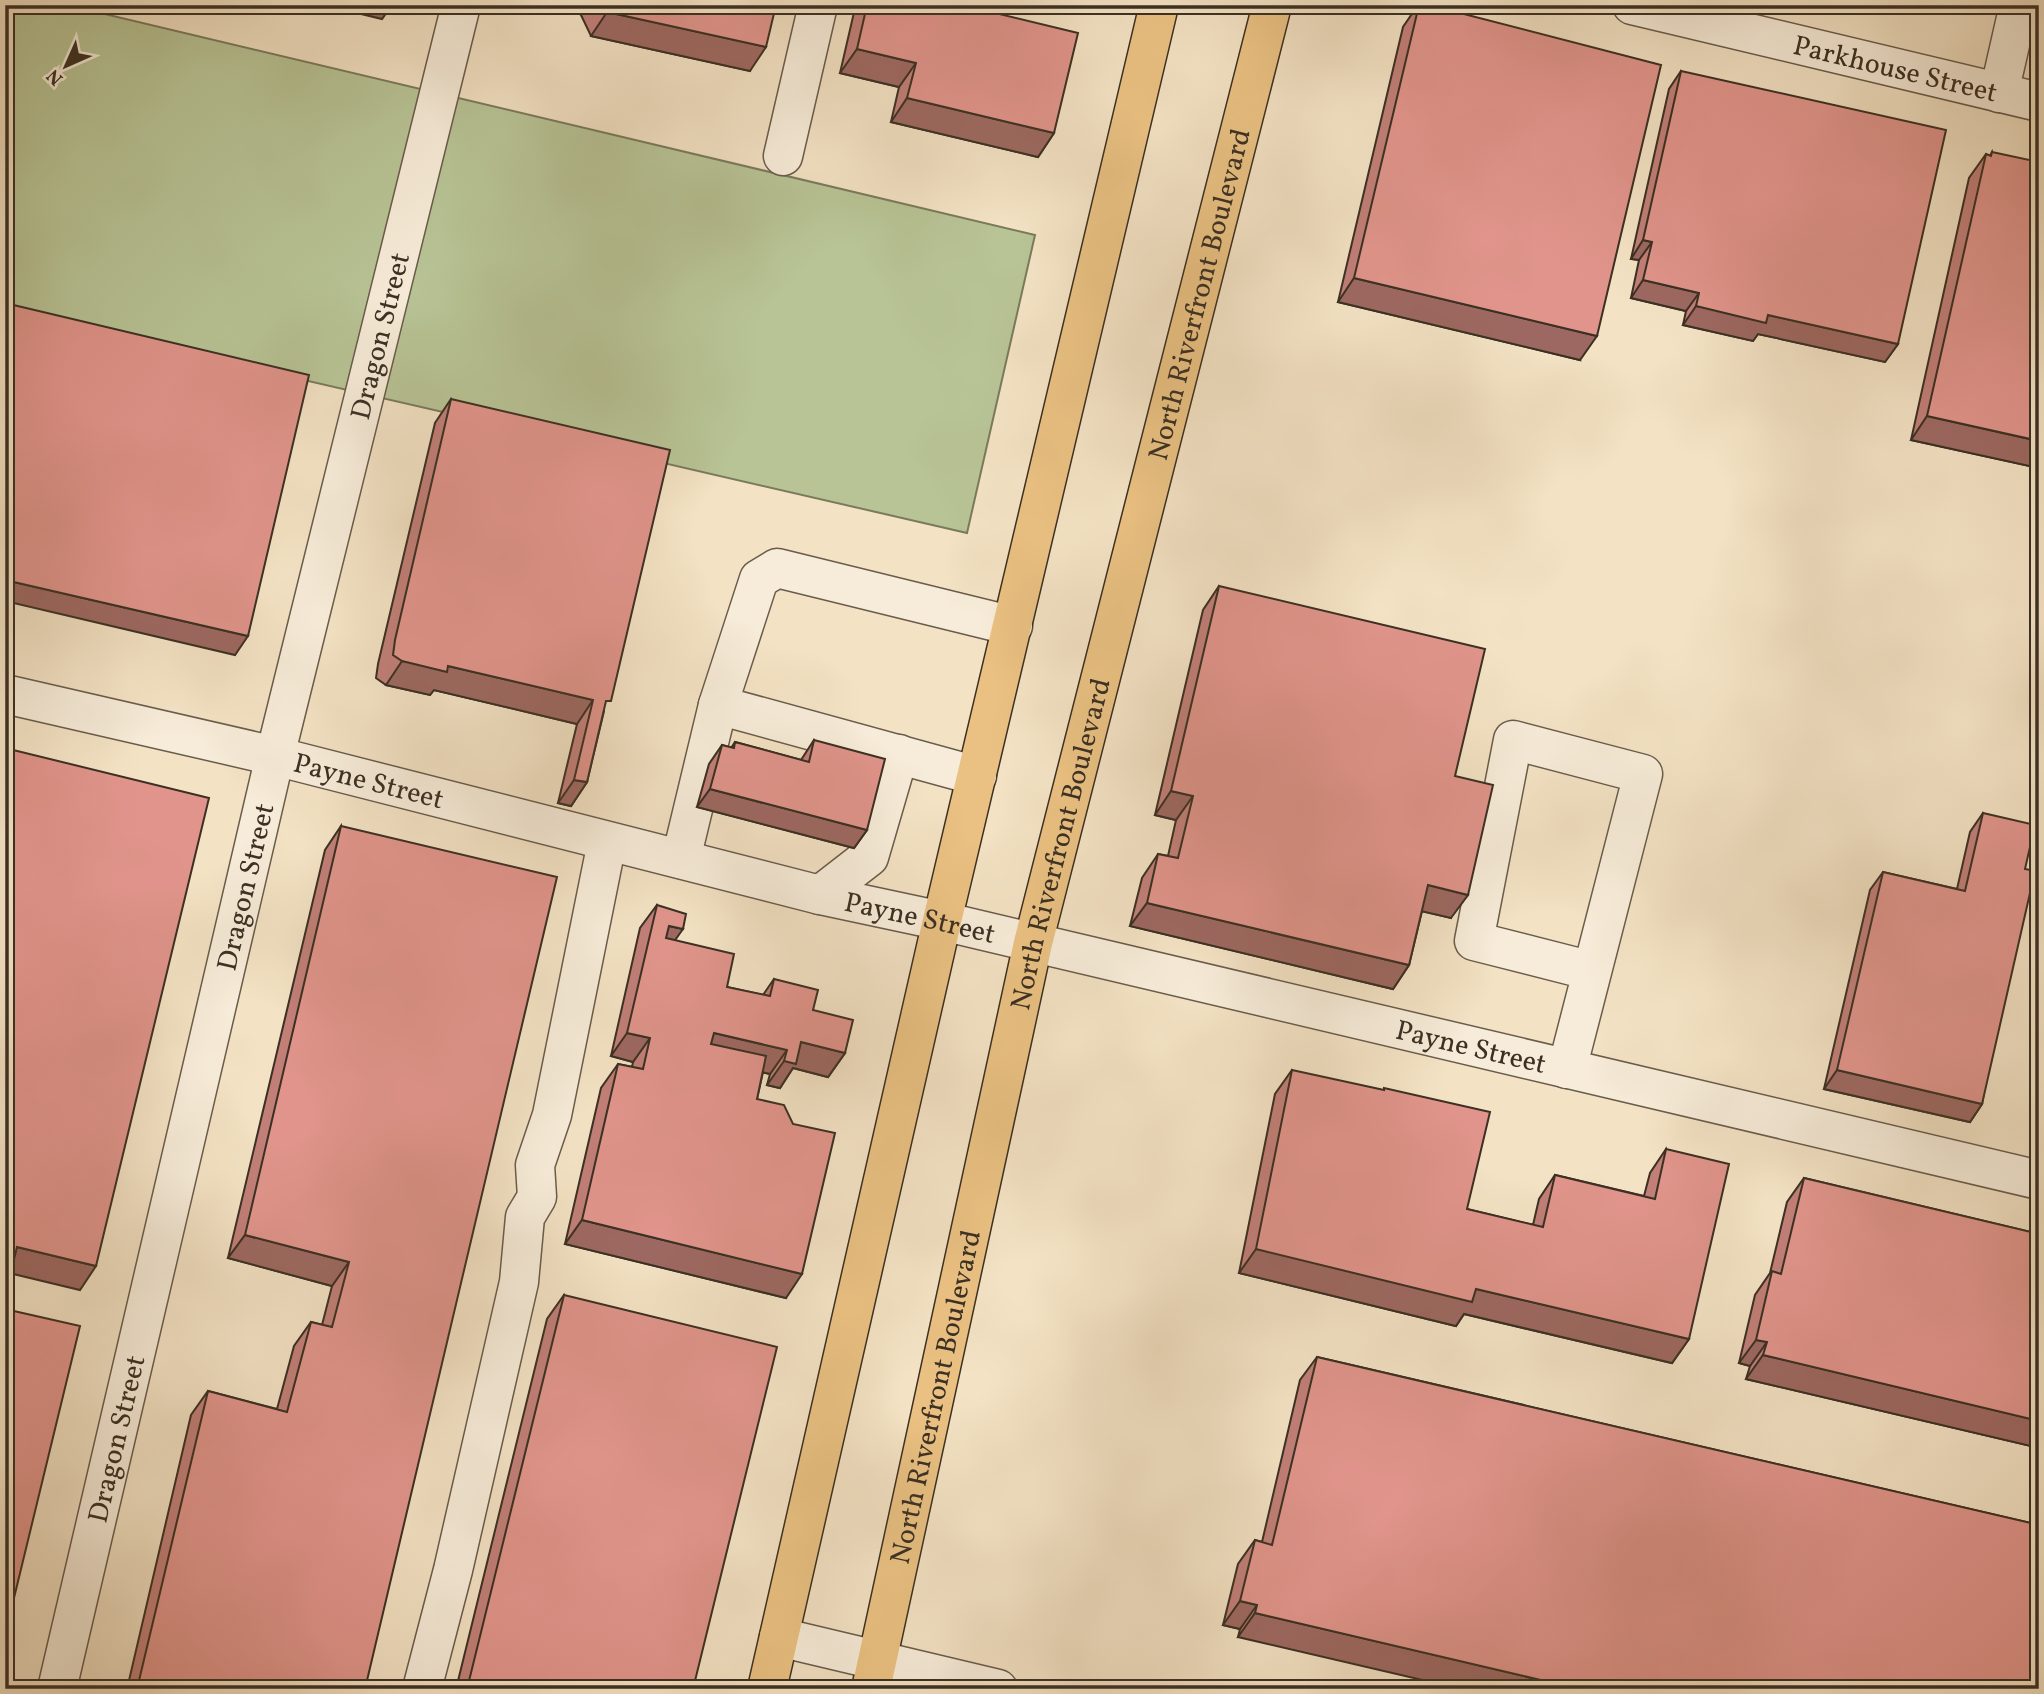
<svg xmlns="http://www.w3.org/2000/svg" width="2044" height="1694" font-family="Vollkorn,serif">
	<rect width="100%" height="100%" fill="#f3e2c4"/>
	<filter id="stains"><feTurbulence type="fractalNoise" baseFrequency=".00286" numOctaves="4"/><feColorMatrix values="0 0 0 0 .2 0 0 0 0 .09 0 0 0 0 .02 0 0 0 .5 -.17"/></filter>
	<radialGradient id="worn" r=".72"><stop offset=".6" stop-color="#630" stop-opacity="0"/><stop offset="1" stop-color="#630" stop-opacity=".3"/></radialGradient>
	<path fill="#b8c496" stroke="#7a7a5c" stroke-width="2" d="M5,5H67L1035,235L967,533L5,311Z"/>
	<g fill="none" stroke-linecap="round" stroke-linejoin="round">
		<defs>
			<g id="minor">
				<path id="s1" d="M1632,5L2039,102"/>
				<path d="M1999,93L2019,5"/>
				<path d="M783,156L818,5"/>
				<path id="s2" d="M5,694L275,756L820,895L942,921L2039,1180"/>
				<path d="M977,776L718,705L759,579L777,568L1013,626"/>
				<path d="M681,859L718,705"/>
				<path d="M820,895L869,857L899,754"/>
				<path d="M1567,1069L1643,774L1513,740L1474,941L1592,971"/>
				<path d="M779,1637L998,1689"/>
				<path id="s3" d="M57,1689L275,756L461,5"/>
				<path d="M422,1689L453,1570L519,1282L525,1217L537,1197L535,1165L552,1115L607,842"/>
			</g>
			<g id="major">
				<path d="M767,1689L942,921L1159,5"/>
				<path id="s4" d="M871,1689L1033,943L1272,5"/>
			</g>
		</defs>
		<use href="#minor" stroke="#695c4b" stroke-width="41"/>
		<use href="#major" stroke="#3b3023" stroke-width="41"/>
		<use href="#minor" stroke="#f7ecd9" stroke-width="38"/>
		<use href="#major" stroke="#eac182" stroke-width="38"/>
	</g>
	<path fill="#c17f78" stroke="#3b3023" stroke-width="2" d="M579,5H776L750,71L591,36L581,15L577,12Z
		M857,5H962L1054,133L1038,157L891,122L899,87L840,73L855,8Z
		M1418,5H1429L1580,360L1338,302L1403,27Z
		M1681,71L1898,344L1885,362L1758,334L1753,341L1683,325L1686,311L1631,298L1639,260L1631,259L1669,89Z
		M1992,152L2039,468L1911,440L1969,178L1986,154L1990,156Z
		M451,399L604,711L587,782L571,806L558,803L577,724L434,690L430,695L386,685L376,678L378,664L435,423Z
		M1219,586L1455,776L1451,918L1422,911L1409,965L1393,989L1130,926L1142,878L1158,854L1168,856L1176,820L1155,815L1203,610Z
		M814,740L867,830L854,848L697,807L709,764L722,745L731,748L735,742L801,760Z
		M1983,813L2025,869L1982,1104L1970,1122L1824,1089L1870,890L1883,872L1957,889L1970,832Z
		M341,826L365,1689H127L191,1415L208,1391L277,1409L294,1346L311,1322L322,1325L332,1286L228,1258L325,850Z
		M657,905L675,941L727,987L763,995L774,979L813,1010L845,1053L828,1077L793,1068L780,1088L767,1085L770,1074L763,1072L757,1099L786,1298L565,1244L601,1088L618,1064L632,1067L633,1062L611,1056L640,928Z
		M1292,1070L1467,1209L1533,1225L1539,1199L1555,1175L1644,1196L1650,1173L1666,1149L1689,1339L1672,1363L1464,1314L1456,1326L1239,1273L1275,1094Z
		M1804,1178L2039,1234V1448L1746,1379L1750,1366L1739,1363L1755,1295L1770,1273L1787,1202Z
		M564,1295L693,1689H456L547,1319Z
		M1317,1357L2039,1525L1238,1637L1240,1629L1223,1625L1238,1564L1255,1540L1262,1542L1300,1380Z"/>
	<path fill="#9d6861" stroke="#3b3023" stroke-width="2" d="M324,5H392L382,19Z
		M607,12L766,47L750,71L591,36Z
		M857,49L916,63L899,87L840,73Z
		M907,98L1054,133L1038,157L891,122Z
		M1643,240L1652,242L1639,260L1631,259Z
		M1354,278L1597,336L1580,360L1338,302Z
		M1643,280L1699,293L1686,311L1631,298Z
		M1696,306L1768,315L1898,344L1885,362L1758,334L1753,341L1683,325Z
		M1927,416L2039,441V468L1911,440Z
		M5,580L248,636L235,655L5,601Z
		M402,661L448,666L593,700L577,724L434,690L430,695L386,685Z
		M574,780L587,782L571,806L558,803Z
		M710,789L867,830L854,848L697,807Z
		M1171,791L1193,796L1176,820L1155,815Z
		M1428,885L1468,895L1451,918L1412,909Z
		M1147,903L1409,965L1393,989L1130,926Z
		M669,926L683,929L666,953L652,950Z
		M627,1033L650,1038L633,1062L611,1056Z
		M714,1033L787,1050L770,1074L697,1057Z
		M801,1042L845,1053L828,1077L793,1068L780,1088L767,1085L784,1061Z
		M1837,1070L1982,1104L1970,1122L1824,1089Z
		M582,1220L802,1274L786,1298L565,1244Z
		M245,1235L349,1262L332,1286L228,1258Z
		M17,1247L96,1266L80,1290L5,1272Z
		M1256,1249L1476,1289L1689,1339L1672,1363L1464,1314L1456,1326L1239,1273Z
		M1756,1340L1767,1342L1750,1366L1739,1363Z
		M1763,1355L2039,1421V1448L1746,1379Z
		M1240,1601L1257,1605L1240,1629L1223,1625Z
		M1255,1613L1579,1689H1461L1238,1637Z
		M468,1685L484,1689H465Z"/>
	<path fill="#e0948b" stroke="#3b3023" stroke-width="2" d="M604,5H776L766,47L607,12Z
		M867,5H962L1078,33L1054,133L907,98L916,63L857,49Z
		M1419,5H1429L1661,65L1597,336L1354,278Z
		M1681,71L1946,130L1898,344L1768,315L1766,323L1696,306L1699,293L1643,280L1652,242L1643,240Z
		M1992,152L2039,162V441L1927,416L1986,154L1991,156Z
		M5,303L309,375L248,636L5,580Z
		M451,399L670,450L611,701H606L587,782L574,780L593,700L448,666L447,672L402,661L393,655L395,640Z
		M1219,586L1485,649L1455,776L1493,785L1468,895L1428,885L1409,965L1147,903L1158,854L1178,858L1193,796L1171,791Z
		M814,740L885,759L867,830L710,789L722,745L734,748L735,742L809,762Z
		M5,748L209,798L96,1266L17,1247L5,1296Z
		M1983,813L2035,825L2025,869L2035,871L1982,1104L1837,1070L1883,872L1965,891Z
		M341,826L557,877L365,1689H137L208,1391L287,1412L311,1322L332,1327L349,1262L245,1235Z
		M657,905L686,914L683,929L669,926L666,938L734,954L727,987L770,996L774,979L818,990L813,1010L853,1020L845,1053L801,1042L796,1064L784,1061L787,1050L714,1033L711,1044L766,1056L757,1099L784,1105L793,1124L835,1133L802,1274L582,1220L618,1064L643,1069L650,1038L627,1033Z
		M1292,1070L1384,1090V1088L1490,1112L1467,1209L1543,1227L1555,1175L1655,1199L1666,1149L1729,1164L1689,1339L1476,1289L1472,1302L1256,1249Z
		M1804,1178L2039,1234V1421L1763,1355L1767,1342L1756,1340L1772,1271L1781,1274Z
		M564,1295L777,1347L693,1689H484L468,1685Z
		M5,1309L80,1326L5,1635Z
		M1317,1357L2039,1525V1689H1579L1255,1613L1257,1605L1240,1601L1255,1540L1272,1545Z"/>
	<g text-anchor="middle" stroke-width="5" stroke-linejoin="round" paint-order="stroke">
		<g font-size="28" fill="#3b3023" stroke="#f7ecd9">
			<text dy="10" stroke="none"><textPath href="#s1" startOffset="271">Parkhouse Street</textPath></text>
			<text dy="10" stroke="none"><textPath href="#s4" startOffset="1433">North Riverfront Boulevard</textPath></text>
			<text dy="10" stroke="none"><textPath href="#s3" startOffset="1391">Dragon Street</textPath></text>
			<text dy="10" stroke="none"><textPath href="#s2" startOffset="374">Payne Street</textPath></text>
			<text dy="10" stroke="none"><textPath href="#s4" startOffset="866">North Riverfront Boulevard</textPath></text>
			<text dy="10" stroke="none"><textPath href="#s3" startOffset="824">Dragon Street</textPath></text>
			<text dy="10" stroke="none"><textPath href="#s2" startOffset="942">Payne Street</textPath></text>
			<text dy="10" stroke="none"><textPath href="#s2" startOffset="1508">Payne Street</textPath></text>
			<text dy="10" stroke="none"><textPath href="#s4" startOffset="299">North Riverfront Boulevard</textPath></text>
			<text dy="10" stroke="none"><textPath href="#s3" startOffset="257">Dragon Street</textPath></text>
		</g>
	</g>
	<rect width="2044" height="1694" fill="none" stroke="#f3e2c4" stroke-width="28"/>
	<rect x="7" y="7" width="2030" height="1680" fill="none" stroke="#3b3023" stroke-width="3.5"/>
	<rect x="14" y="14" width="2016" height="1666" fill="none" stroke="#3b3023" stroke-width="2"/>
	<g transform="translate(66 66) rotate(225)" stroke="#f7ecd9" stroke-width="5" paint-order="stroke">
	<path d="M0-5L12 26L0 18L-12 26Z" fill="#3b3023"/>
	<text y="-10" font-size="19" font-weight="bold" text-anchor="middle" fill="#3b3023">N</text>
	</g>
	<rect width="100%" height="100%" filter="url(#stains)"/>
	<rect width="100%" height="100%" fill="url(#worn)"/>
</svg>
